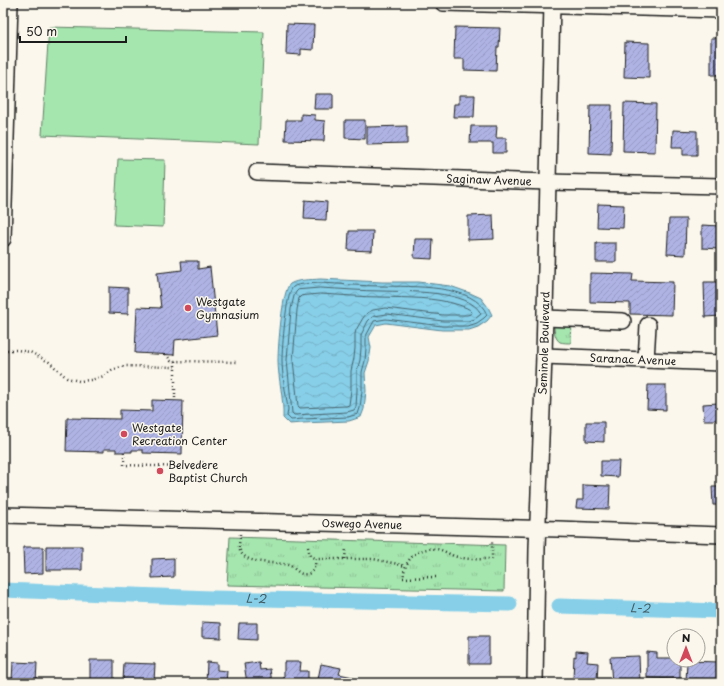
<svg xmlns="http://www.w3.org/2000/svg" width="724" height="686" font-family="'Playpen Sans',sans-serif">
<style>
.grass{fill:url(#grass-tufts);stroke:#608065}
.garden{fill:#a5e5ae;stroke:#608065}
.water{fill:url(#water-waves);stroke:#5c8796}
.lines{fill:none;stroke-linecap:round;stroke-linejoin:round}
.shore{stroke:#47646e;stroke-width:1}
.canal{stroke:#87cfe8;stroke-width:15}
.building{fill:url(#building-hatch);stroke:#1c1c1c}
.minor-casing{stroke:#1c1c1c;stroke-width:18}
.path{stroke:#1c1c1c;stroke-width:2.5;stroke-dasharray:1 3;stroke-linecap:butt}
.minor{stroke:#fbf7ec;stroke-width:15}
.poi-dot{fill:#d1495b;stroke:#fbf7ec;stroke-width:1.5}
.labels{text-anchor:middle;stroke-width:3;stroke-linejoin:round;paint-order:stroke}
.street-label{font-size:11px;fill:#1c1c1c;stroke:#fbf7ec}
.poi-label{font-size:11px;fill:#1c1c1c;stroke:#fbf7ec;text-anchor:start}
.water-label{font-size:12px;font-style:italic;fill:#415b63;stroke:#fbf7ec}
</style>
<defs>
<pattern id="grass-tufts" width="24" height="20" patternUnits="userSpaceOnUse"><rect width="24" height="20" fill="#a5e5ae"/><path d="M3 7l-1-3M5 7V3M7 7l1-3M15 17l-1-3M17 17v-4M19 17l1-3" fill="none" stroke="#8dc495"/></pattern>
<pattern id="water-waves" width="16" height="10" patternUnits="userSpaceOnUse"><rect width="16" height="10" fill="#87cfe8"/><path d="M0 5q4-4 8 0t8 0" fill="none" stroke="#74b1c6"/></pattern>
<pattern id="building-hatch" width="6" height="6" patternUnits="userSpaceOnUse"><rect width="6" height="6" fill="#afb3e4"/><path d="M-1 1l2-2M0 6l6-6M5 7l2-2" fill="none" stroke="#9699c3"/></pattern>
</defs>
<rect width="100%" height="100%" fill="#fbf7ec"/>
<filter id="ink" filterUnits="userSpaceOnUse"><feTurbulence type="fractalNoise" baseFrequency=".025" numOctaves="2"/><feDisplacementMap in="SourceGraphic" scale="8" xChannelSelector="R" yChannelSelector="G"/><feConvolveMatrix kernelMatrix="1 2 1 2 8 2 1 2 1" color-interpolation-filters="sRGB"/></filter>
<g filter="url(#ink)">
<path class="grass" d="M572 322 571 343C568 343 563 343 560 342 555 339 554 331 554 325Z
M230 537 505 545 504 591 227 585Z"/>
<path class="garden" d="M49 27 264 32 259 144 42 135Z
M118 159 165 160 163 227 114 225Z"/>
<path class="water" d="M320 279 382 282H418L450 286 470 293 481 298 488 307 492 315 487 321 478 327 469 330H442L386 323 376 325 369 337 371 348 369 361 365 373 366 391 364 409 361 417 349 421 303 423 289 424 283 418C284 398 278 379 278 360 278 348 282 290 290 284 298 279 311 280 320 279Z"/>
<g class="lines">
<path class="shore" d="M320 283C341 284 361 286 382 286 409 287 476 283 487 315L484 318 477 323 468 326H442L386 319 374 321 366 336V348L365 361 362 372V391L360 408 358 414 348 417 303 419 291 420 287 416 288 409C286 394 282 375 282 360 282 349 286 293 293 287 298 283 313 284 320 283Z
M320 288C341 289 361 291 382 291 405 292 470 289 481 314L475 319 468 321H443L387 314 374 316 371 318 368 321 361 335V348L360 360 357 371V390L356 407 354 410 347 412 294 415 292 413 287 360 291 309 294 296 296 292 298 290Z
M320 294C341 295 361 297 382 297 408 298 434 297 459 305 464 307 469 308 472 312L471 314 467 315H443L385 308 373 310 367 313 363 318 356 330 355 334V348L354 358 351 371V390L349 405 346 406 300 408 298 406 293 360 297 310 299 298 301 296Z"/>
<g class="canal">
<path id="s1" d="M3 590 211 598 510 604"/>
<path id="s2" d="M559 606 721 611"/>
</g>
</g>
<path class="building" d="M287 24 314 25 313 50 301 49V55L286 54Z
M455 27 500 28 499 47H497L496 71 464 70V59H454Z
M711 38H721V75H711Z
M625 42 649 43V78L624 77Z
M315 94H333V109H314Z
M459 95H475L474 117H453L454 104H459Z
M624 103 656 104 655 152 623 151Z
M590 105H612L611 154 589 153Z
M301 114 315 115V120L325 121 324 141 285 140 286 120H301Z
M345 120H365V139L345 138Z
M407 126V144L367 145V127Z
M471 126H497L496 138H506V153H493V143H470Z
M673 130 697 131V155H683V147H672Z
M305 200 327 202 326 220 304 219Z
M598 204 624 205 623 228 597 227Z
M493 215 494 239 468 240V216Z
M669 219H686L685 255 667 254Z
M702 225 720 226 719 249 702 248Z
M349 231H373L372 251 348 250Z
M415 239H433L432 259 414 258Z
M596 243H616V262H596Z
M181 261H198V269L210 267 217 335 175 340 174 355 135 353 137 307 161 308 157 273 182 270Z
M590 273 633 274 632 281 673 282 672 315 630 314V303L590 302Z
M704 282H721V316L705 317Z
M109 287 128 288V314L109 313Z
M648 385H666V410L647 409Z
M152 400 183 401 182 454 143 453V450H132V452H116V449H104V452L66 451 67 418 120 419V410L152 411Z
M718 403V420H704L703 404Z
M586 422H604V442L586 441Z
M601 461H619L618 477 601 476Z
M583 485 610 486 609 509 576 508 577 500H583Z
M712 487H721V505H713Z
M46 546H82V570H46Z
M23 547H43V573L24 574Z
M174 558V577L152 578V559Z
M718 566H721V587H717Z
M202 622 221 623V638L202 637Z
M239 623H257V640L238 639Z
M469 636H489V664H469Z
M576 651 588 652 587 662 598 663 597 681 573 680 574 656 576 657Z
M647 652 657 653V658H674V660H680V679L647 678Z
M639 656 640 683H612L610 657Z
M90 660H114V680H90Z
M687 661 718 662V680L694 679V683H686Z
M13 662 37 663 36 682 12 681Z
M207 662 217 663V670L227 671 226 683H206Z
M259 662 260 670 270 669 272 683H247L244 664Z
M284 662H301L300 671H308V683H284Z
M124 663 155 664 154 682 123 681Z
M321 664 341 668 339 674 353 677 352 683H327V680L318 679Z"/>
<g class="lines">
<g class="minor-casing">
<g id="minor">
<path d="M443 3 721 10"/>
<path id="s3" d="M257 172 548 182 721 186"/>
<path d="M3 239 10 3"/>
<path d="M545 318 623 321"/>
<path id="s4" d="M544 356 721 363"/>
<path d="M646 360 648 325"/>
<path id="s5" d="M3 515 558 529 721 535"/>
<path id="s6" d="M535 683 537 548 544 356 552 3"/>
</g>
</g>
<path class="path" d="M3 350H17L30 352 49 362 67 378 79 381 91 380 104 376 112 370 124 366 175 367
M166 354 171 361 238 362
M175 361V401
M124 452V465L185 467 204 462
M240 534C240 538 239 543 239 547 242 566 274 561 288 565 295 567 299 576 307 574 314 573 315 565 316 559H373L393 563 405 566
M308 547 310 556 316 559
M345 559 346 548
M436 577 403 578C404 574 404 570 406 566 412 551 427 546 441 550 447 552 452 556 458 557 469 560 481 559 492 559V540"/>
<use href="#minor" class="minor"/>
</g>
</g>
<g class="poi-dot">
<circle cx="188" cy="308" r="4"/>
<circle cx="124" cy="434" r="4"/>
<circle cx="160" cy="471" r="4"/>
</g>
<g class="labels">
<g class="street-label">
<text dy="4" stroke="none"><textPath href="#s3" startOffset="232">Saginaw Avenue</textPath></text>
<text dy="4" stroke="none"><textPath href="#s6" startOffset="340">Seminole Boulevard</textPath></text>
<text dy="4" stroke="none"><textPath href="#s4" startOffset="89">Saranac Avenue</textPath></text>
<text dy="4" stroke="none"><textPath href="#s5" startOffset="359">Oswego Avenue</textPath></text>
</g>
<g class="poi-label">
<text x="196" y="306">Westgate<tspan x="196" dy="13">Gymnasium</tspan></text>
<text x="132" y="432">Westgate<tspan x="132" dy="13">Recreation Center</tspan></text>
<text x="168" y="469">Belvedere<tspan x="168" dy="13">Baptist Church</tspan></text>
</g>
<g class="water-label">
<text dy="4" stroke="none"><textPath href="#s1" startOffset="253">L-2</textPath></text>
<text dy="4" stroke="none"><textPath href="#s2" startOffset="81">L-2</textPath></text>
</g>
</g>
<rect width="724" height="686" fill="none" stroke="#fbf7ec" stroke-width="16"/>
<rect x="8" y="8" width="708" height="670" fill="none" stroke="#1c1c1c" stroke-width="1.5" filter="url(#ink)"/>
<g transform="translate(686 648)"><circle r="19" fill="#fbf7ec" stroke="#a29f99"/>
<path d="M0-3L7 15L0 10L-7 15Z" fill="#d1495b"/>
<text y="-6" font-size="11" font-weight="bold" text-anchor="middle" fill="#1c1c1c">N</text>
</g>
<path d="M20 36v6h106v-6" fill="none" stroke="#1c1c1c" stroke-width="2"/>
<text x="26" y="36" font-size="12" fill="#1c1c1c" stroke="#fbf7ec" stroke-width="3" paint-order="stroke">50 m</text>
</svg>
